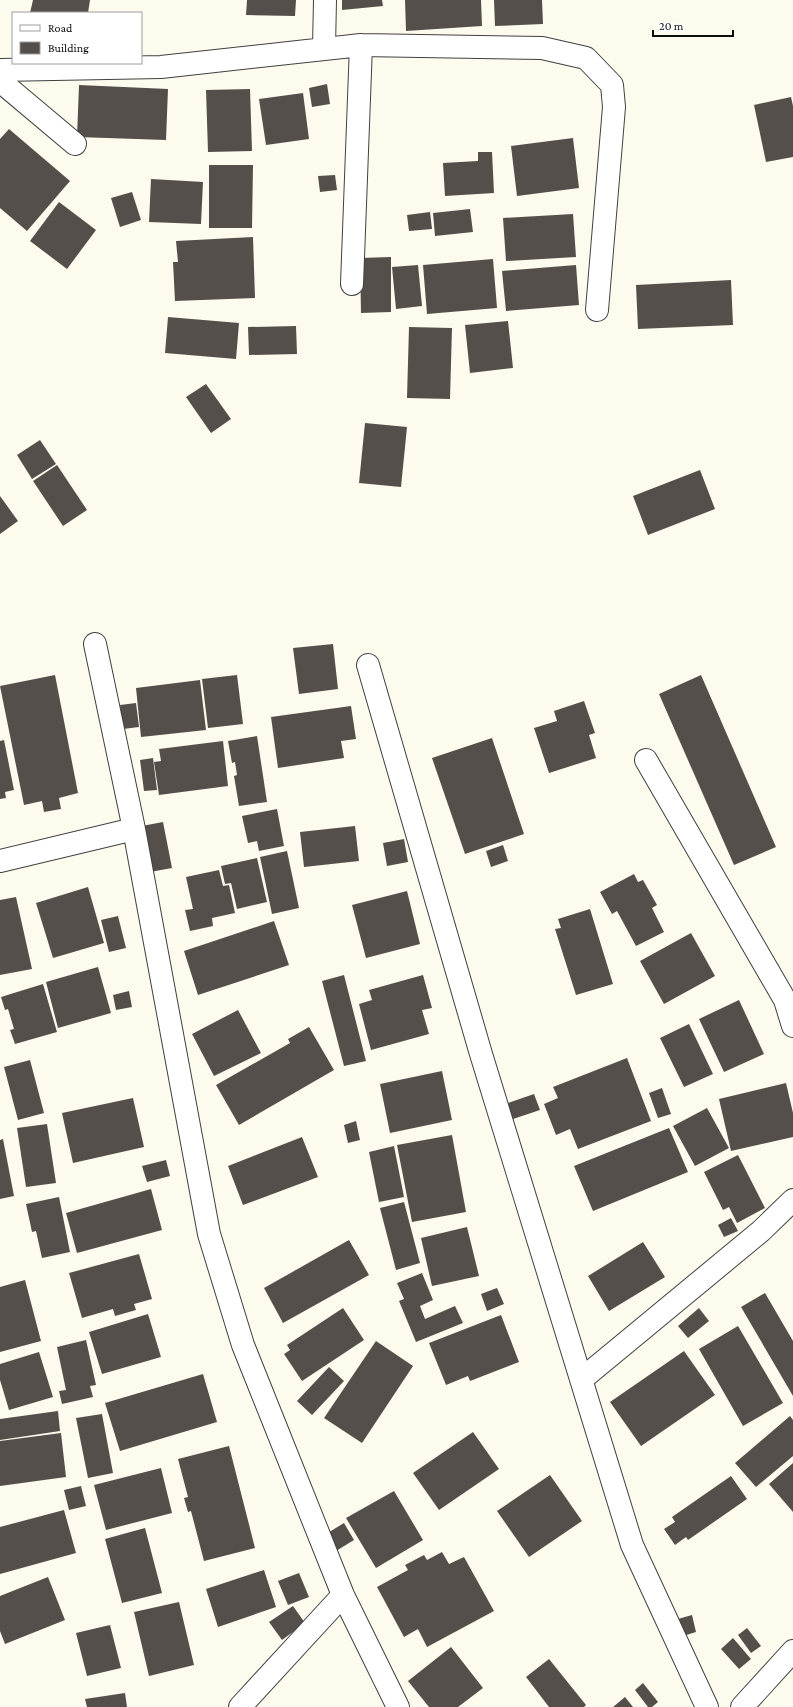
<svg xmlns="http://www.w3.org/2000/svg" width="793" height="1707" font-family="'Crimson Pro',serif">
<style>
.building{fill:#544f4a}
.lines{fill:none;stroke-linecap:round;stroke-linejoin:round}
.minor-casing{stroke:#404040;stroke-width:24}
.tertiary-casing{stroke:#404040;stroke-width:24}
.minor{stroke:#fff;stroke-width:22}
.tertiary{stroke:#fff;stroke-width:22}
</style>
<rect width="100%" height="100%" fill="#fdfbee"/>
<path class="building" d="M33 0H90L88 13H30Z
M247 0H296L295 16 246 15Z
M342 0H382L383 6 342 10Z
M405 0H481L482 26 406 31Z
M494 0H542L543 24 495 26Z
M327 84 330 104 312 107 309 88Z
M79 85 168 89 166 140 77 137Z
M250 89 252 151 208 152 206 90Z
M303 93 309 139 266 145 259 99Z
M791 97 793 106V157L766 162 754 105Z
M9 129 70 181 27 231 0 208V139Z
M573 138 579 188 517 196 511 146Z
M478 152H492L494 193 445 196 443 163 478 161Z
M209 165H253L252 228H209Z
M335 175 337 190 320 192 318 176Z
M151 179 203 182 201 224 149 222Z
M132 192 141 220 120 227 111 198Z
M59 202 96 230 67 269 30 241Z
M470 209 473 232 435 236 433 213Z
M430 212 432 229 409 231 407 215Z
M573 214 576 257 506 261 503 218Z
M253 237 255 298 175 301 173 262H178L176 241Z
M391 257V312L361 313 360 258Z
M493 259 497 308 427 314 423 265Z
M418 265 422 306 396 309 392 267Z
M576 265 579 305 506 311 502 271Z
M731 280 733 325 638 329 636 285Z
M168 317 239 323 236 359 165 353Z
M508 321 513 368 470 373 465 325Z
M296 326 297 354 249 355 248 327Z
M409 327 452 328 450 399 407 398Z
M206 384 231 419 211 433 186 397Z
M365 423 407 427 401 487 359 483Z
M40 440 56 464 32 479 17 455Z
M57 465 87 510 63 526 33 481Z
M700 470 715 509 648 535 633 496Z
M0 496 18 521 0 534Z
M333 644 338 689 299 694 293 648Z
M55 675 78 793 59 798 61 809 44 812 42 801 24 805 0 686Z
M237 675 243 724 208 728 202 679Z
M701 675 776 847 734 865 659 694Z
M200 680 206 730 141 737 136 688Z
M584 701 595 733 589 735 596 758 549 773 534 728 557 721 554 711Z
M136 703 139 727 123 729 120 705Z
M351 706 356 739 341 741 344 758 278 768 271 717Z
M257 736 267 802 239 806 234 776 237 775 235 762 232 763 228 741Z
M492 738 524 834 465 854 432 758Z
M4 740 14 790 5 792 6 798 0 799V741Z
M223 741 228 786 159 795 154 762 161 761 159 749Z
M153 758 157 790 144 791 140 760Z
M277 809 284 846 259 851 257 841 248 843 242 816Z
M163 822 172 868 150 872 142 826Z
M355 826 359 861 304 867 300 832Z
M404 839 408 862 387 866 383 843Z
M503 845 508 861 491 867 486 851Z
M287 851 299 908 272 914 260 857Z
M257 858 267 902 237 909 231 883 225 884 221 866Z
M219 870 223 886 229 885 235 913 212 918 213 926 190 931 185 910 193 909 186 877Z
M634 874 638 882 643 880 657 905 652 908 664 932 636 946 617 911 612 914 600 892Z
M88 887 104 943 53 958 36 903Z
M407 891 420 944 366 958 352 905Z
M16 897 32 969 0 975V900Z
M590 909 613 984 576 995 555 929 561 928 558 919Z
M118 916 126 948 109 952 101 920Z
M274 921 289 965 198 995 184 951Z
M691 933 715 976 664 1004 640 961Z
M98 967 111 1013 58 1028 46 982Z
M344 975 366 1061 344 1066 322 981Z
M423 975 432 1008 422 1010 429 1034 371 1050 359 1004 372 1000 369 990Z
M43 984 57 1032 15 1044 10 1030 14 1029 8 1009 5 1010 1 997Z
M129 991 132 1007 116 1010 113 995Z
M739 1000 764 1054 724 1072 699 1019Z
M238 1010 261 1053 214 1076 192 1034Z
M689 1024 713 1074 684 1087 660 1038Z
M309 1027 334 1070 239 1125 216 1085 290 1043 288 1039Z
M627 1058 651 1121 578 1149 570 1129 556 1135 544 1104 558 1098 553 1087Z
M30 1060 44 1113 18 1120 4 1067Z
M442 1071 452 1120 390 1133 380 1084Z
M786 1083 793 1113V1137L731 1151 719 1099Z
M662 1088 671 1114 658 1118 649 1093Z
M534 1094 540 1110 513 1119 508 1103Z
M133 1098 144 1147 73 1163 62 1113Z
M707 1108 729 1148 695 1166 673 1126Z
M356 1121 360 1140 348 1143 344 1125Z
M47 1124 56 1183 26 1187 17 1128Z
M669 1128 688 1172 593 1211 574 1166Z
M452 1135 466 1212 412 1222 397 1145Z
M302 1137 318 1177 243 1205 228 1166Z
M3 1139 14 1196 0 1199V1140Z
M394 1146 404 1197 379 1202 369 1152Z
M738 1155 765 1208 737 1223 729 1207 723 1210 704 1172Z
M166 1160 170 1176 147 1182 142 1166Z
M151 1189 162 1230 77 1253 66 1213Z
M59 1197 70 1252 42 1258 36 1231 32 1232 26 1204Z
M404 1202 420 1263 396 1270 380 1208Z
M731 1218 738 1231 724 1237 718 1225Z
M467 1227 479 1276 432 1286 421 1238Z
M349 1240 369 1275 283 1323 264 1288Z
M643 1242 665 1277 609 1311 588 1276Z
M139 1254 152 1299 134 1304 136 1310 115 1316 113 1309 82 1318 69 1273Z
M422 1273 433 1300 420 1306 425 1319 455 1306 463 1323 416 1342 399 1301 404 1299 397 1283Z
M25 1280 41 1341 0 1352V1287Z
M497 1288 504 1304 487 1311 481 1294Z
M765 1293 793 1341V1396L741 1307Z
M343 1308 364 1340 302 1381 284 1354 290 1350 287 1345Z
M699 1308 709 1321 688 1338 678 1326Z
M148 1314 161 1357 102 1374 89 1332Z
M501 1315 519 1362 470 1381 468 1376 446 1385 429 1343Z
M738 1326 783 1403 743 1426 699 1349Z
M86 1340 96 1385 90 1386 93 1397 62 1404 59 1391 66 1390 57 1347Z
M376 1341 413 1366 362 1443 324 1418Z
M684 1351 715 1395 641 1446 610 1402Z
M39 1352 53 1397 9 1410 0 1380V1364Z
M329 1367 344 1381 312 1415 297 1401Z
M203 1374 217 1422 120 1451 105 1403Z
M58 1411 60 1431 0 1440V1419Z
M102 1414 113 1473 88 1478 76 1418Z
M790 1416 793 1420V1456L756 1487 735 1463Z
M473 1432 499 1469 439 1510 413 1473Z
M61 1433 66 1477 0 1486V1441Z
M229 1446 255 1548 204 1561 191 1511 188 1512 184 1498 188 1497 178 1459Z
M793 1463V1512L769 1484Z
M161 1468 172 1513 106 1530 94 1485Z
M550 1475 582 1521 529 1557 497 1511Z
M731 1476 747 1499 688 1540 686 1537 675 1545 664 1529 675 1522 672 1517Z
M81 1486 86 1506 69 1510 64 1490Z
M394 1491 423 1540 376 1568 346 1518Z
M64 1510 76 1553 0 1574V1527Z
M344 1523 354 1540 336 1551 326 1534Z
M145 1528 162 1593 122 1603 105 1539Z
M442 1552 449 1564 464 1557 494 1611 427 1647 418 1629 404 1637 377 1587 408 1570 405 1565 424 1555 427 1560Z
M264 1570 276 1607 218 1627 206 1589Z
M299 1573 309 1597 288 1605 278 1581Z
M48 1577 65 1620 5 1644 0 1631V1596Z
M179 1602 194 1665 149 1676 134 1612Z
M293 1606 305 1623 282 1640 269 1622Z
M692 1615 696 1632 683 1636 678 1619Z
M110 1625 121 1668 87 1676 76 1633Z
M747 1628 761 1646 751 1653 738 1635Z
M733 1638 751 1659 739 1669 721 1649Z
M451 1647 483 1688 458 1707H429L408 1681Z
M549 1659 586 1705 584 1707H549L526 1677Z
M643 1683 658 1702 652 1707H648L635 1690Z
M125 1693 127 1707H87L85 1699Z
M625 1697 633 1707H613Z"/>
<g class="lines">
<g class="minor-casing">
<path id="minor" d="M324 47 325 0
M0 70 161 67 361 45 542 48 586 58 612 85 614 107 597 310
M0 81 75 144
M352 284 361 45
M95 644 134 829 209 1234 243 1345 343 1595 398 1707
M368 665 481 1054 632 1545 707 1707
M646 760 785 1000 793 1026
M0 861 134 829
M582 1379 761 1231 793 1200
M240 1707 343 1595"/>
</g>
<g class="tertiary-casing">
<path id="tertiary" d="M742 1707 793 1651"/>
</g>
<use href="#minor" class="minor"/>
<use href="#tertiary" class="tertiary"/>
</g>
<rect x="12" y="12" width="130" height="52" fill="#ffffff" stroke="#9e9e9e"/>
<rect x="20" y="25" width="20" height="6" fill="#ffffff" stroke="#9e9e9e"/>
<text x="48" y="32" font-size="12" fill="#0d0d0d">Road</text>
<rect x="20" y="42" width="20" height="12" fill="#544f4a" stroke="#9e9e9e"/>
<text x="48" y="52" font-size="12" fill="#0d0d0d">Building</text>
<path d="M653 30v6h80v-6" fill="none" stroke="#0d0d0d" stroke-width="2"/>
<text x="659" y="30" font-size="12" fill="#0d0d0d" stroke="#ffffff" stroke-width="3" paint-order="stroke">20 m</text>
</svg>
